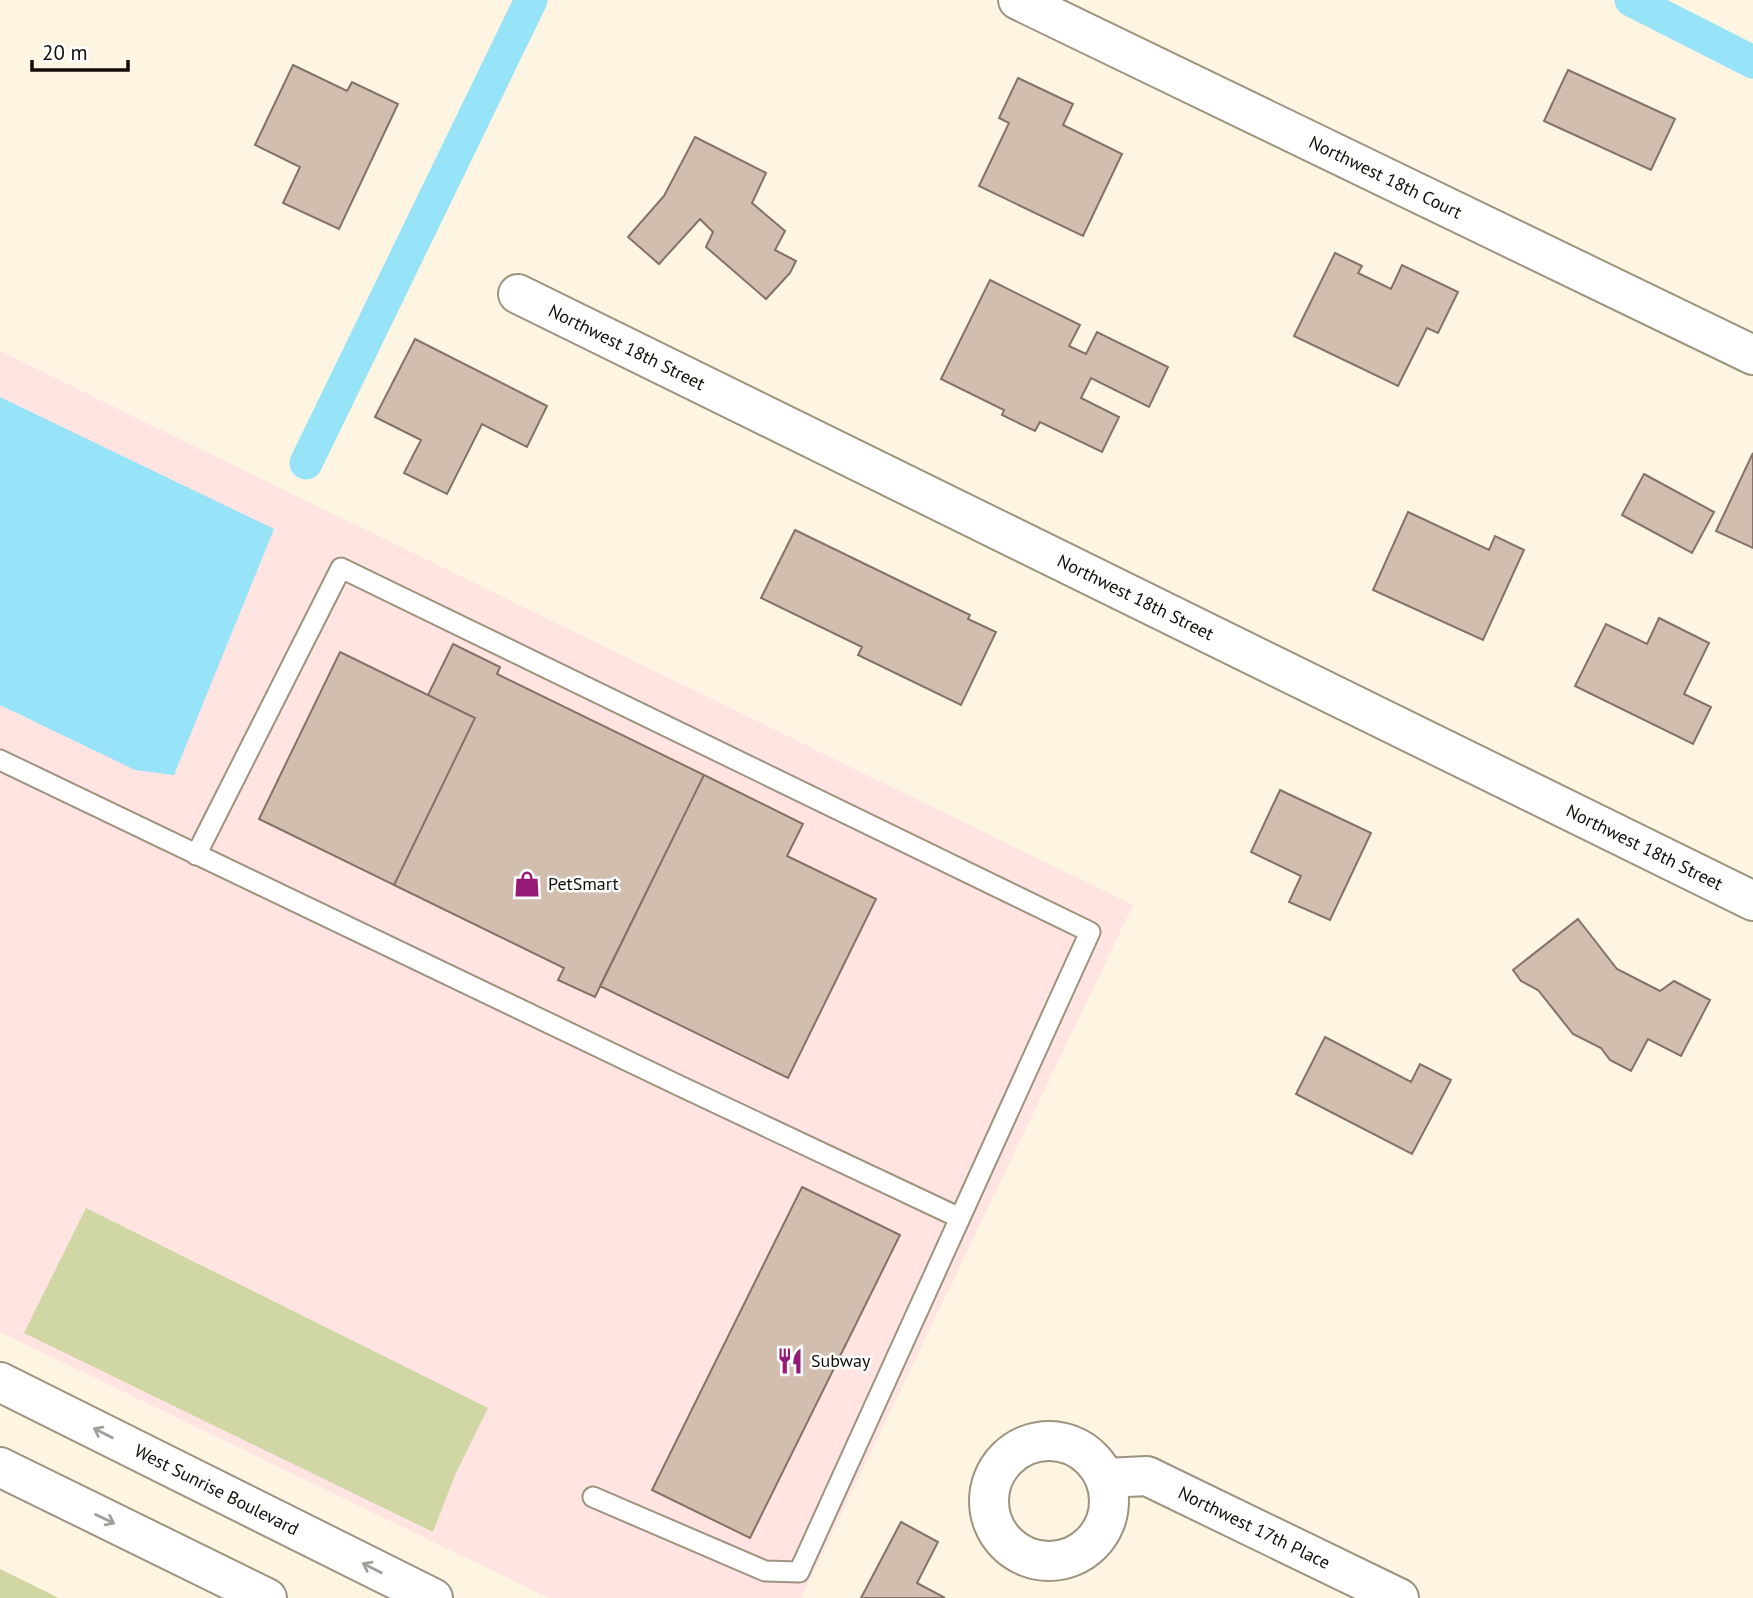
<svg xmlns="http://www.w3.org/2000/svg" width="1753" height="1598" font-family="'PT Sans',sans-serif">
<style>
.commercial{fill:#ffe4e2}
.green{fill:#d0d7a4}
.water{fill:#97e4f9}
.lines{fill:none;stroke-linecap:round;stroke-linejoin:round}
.canal{stroke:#97e4f9;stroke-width:33}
.building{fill:#d2beae;stroke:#857264;stroke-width:2}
.lane-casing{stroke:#9d937e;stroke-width:23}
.street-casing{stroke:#9d937e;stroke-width:42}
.highway-casing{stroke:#9d937e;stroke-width:42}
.lane{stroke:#fff;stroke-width:19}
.street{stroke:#fff;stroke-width:38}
.highway{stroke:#fff;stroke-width:38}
.oneway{stroke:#a09f9c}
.labels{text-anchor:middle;stroke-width:5;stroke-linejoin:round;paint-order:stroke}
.street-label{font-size:18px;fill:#120e07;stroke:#fff}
.poi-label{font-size:18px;fill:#120e07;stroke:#fff;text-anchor:start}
</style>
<rect width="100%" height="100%" fill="#fdf4e2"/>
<path class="commercial" d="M0 351 1133 905 801 1598H549L0 1332Z"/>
<path class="green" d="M86 1208 488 1408 455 1475 433 1532 24 1333Z
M0 1569 59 1598H0Z"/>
<path class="water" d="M0 397 274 529 174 775 135 770 0 705Z"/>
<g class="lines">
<path class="canal" d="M1631 0 1753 62
M306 463 531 0"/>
</g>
<path class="building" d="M293 65 347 91 352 82 398 104 339 229 283 203 300 167 255 145Z
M1568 70 1675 119 1651 170 1544 121Z
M1018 78 1073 104 1063 125 1122 154 1083 236 979 186 1009 123 999 118Z
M695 137 766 173 752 203 785 231 775 250 796 261 790 273 766 299 706 247 713 232 700 219 659 264 628 237 664 196Z
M1335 253 1362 266 1358 273 1391 289 1402 265 1458 292 1438 333 1427 328 1398 386 1294 336Z
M990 280 1080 325 1069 346 1086 354 1097 332 1168 367 1149 407 1091 378 1081 398 1119 417 1102 452 1040 422 1035 431 1002 415 1004 410 941 379Z
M415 339 547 406 527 447 482 424 447 494 404 473 421 440 375 417Z
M1753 453V548L1716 531Z
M1644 474 1714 512 1692 553 1622 515Z
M1408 512 1489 550 1495 536 1524 550 1483 640 1373 590Z
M795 530 970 615 968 619 996 632 961 705 858 655 862 647 761 598Z
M1659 618 1709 643 1684 694 1711 707 1693 744 1575 686 1606 624 1647 644Z
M453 644 500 667 497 674 704 775 595 997 558 980 564 968 394 885 475 718 428 695Z
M340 652 475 718 394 885 259 819Z
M704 775 803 824 787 856 876 899 788 1078 600 986Z
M1280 790 1371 833 1330 920 1289 902 1301 876 1251 852Z
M1578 919 1617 969 1660 991 1674 981 1710 1000 1681 1056 1648 1039 1631 1071 1610 1060 1601 1048 1573 1034 1538 990 1521 981 1513 970Z
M1325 1037 1411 1082 1420 1064 1451 1080 1412 1154 1296 1094Z
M802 1187 900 1235 750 1538 652 1490Z
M901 1522 938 1542 917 1583 945 1598H861Z"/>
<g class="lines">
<g class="lane-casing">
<path id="lane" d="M0 760 680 1086 960 1218
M196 855 341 568 1090 932 799 1572 765 1571 593 1497"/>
</g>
<g class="street-casing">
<g id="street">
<path id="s1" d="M1018 0 1753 355"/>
<path id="s2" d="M518 294 1753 901"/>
<circle cx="1049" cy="1501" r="60"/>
<path id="s3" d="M1105 1478 1147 1476 1399 1598"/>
</g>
</g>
<g class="highway-casing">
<g id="highway">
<path id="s4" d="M0 1382 433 1598"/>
<path d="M0 1467 267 1598"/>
</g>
</g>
<use href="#lane" class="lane"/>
<use href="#street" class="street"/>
<use href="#highway" class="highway"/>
</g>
<defs><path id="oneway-shaft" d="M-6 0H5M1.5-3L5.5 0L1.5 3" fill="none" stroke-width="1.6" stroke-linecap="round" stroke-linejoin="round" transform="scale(1.75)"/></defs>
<g class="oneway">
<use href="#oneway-shaft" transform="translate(103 1433) rotate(-153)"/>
<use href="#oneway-shaft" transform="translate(105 1519) rotate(26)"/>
<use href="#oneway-shaft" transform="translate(372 1568) rotate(-153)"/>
</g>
<defs>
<g id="shop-bare" transform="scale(2.1)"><path d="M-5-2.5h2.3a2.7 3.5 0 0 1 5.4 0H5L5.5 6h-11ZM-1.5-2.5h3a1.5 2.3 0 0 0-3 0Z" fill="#941a75" stroke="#fff" stroke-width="2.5" paint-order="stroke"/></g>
<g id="restaurant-bare" transform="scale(2.1)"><path d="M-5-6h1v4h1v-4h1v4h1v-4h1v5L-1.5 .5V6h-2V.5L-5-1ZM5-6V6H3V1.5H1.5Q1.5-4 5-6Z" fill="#941a75" stroke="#fff" stroke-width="2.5" paint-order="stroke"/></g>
</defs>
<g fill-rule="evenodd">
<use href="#shop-bare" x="527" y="884"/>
<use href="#restaurant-bare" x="790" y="1361"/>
</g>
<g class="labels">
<g class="street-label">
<text dy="6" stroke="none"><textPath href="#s1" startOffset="408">Northwest 18th Court</textPath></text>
<text dy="6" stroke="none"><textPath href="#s2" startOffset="121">Northwest 18th Street</textPath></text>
<text dy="6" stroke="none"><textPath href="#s2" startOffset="688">Northwest 18th Street</textPath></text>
<text dy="6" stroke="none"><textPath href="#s2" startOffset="1255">Northwest 18th Street</textPath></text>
<text dy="6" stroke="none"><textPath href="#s4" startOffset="242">West Sunrise Boulevard</textPath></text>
<text dy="6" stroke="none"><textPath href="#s3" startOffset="161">Northwest 17th Place</textPath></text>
</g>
<g class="poi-label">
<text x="548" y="890">PetSmart</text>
<text x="811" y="1367">Subway</text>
</g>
</g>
<path d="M32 60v10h96v-10" fill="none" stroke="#120e07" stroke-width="3.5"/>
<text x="42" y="60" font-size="21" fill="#120e07" stroke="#ffffff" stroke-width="5" paint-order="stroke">20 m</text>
</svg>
